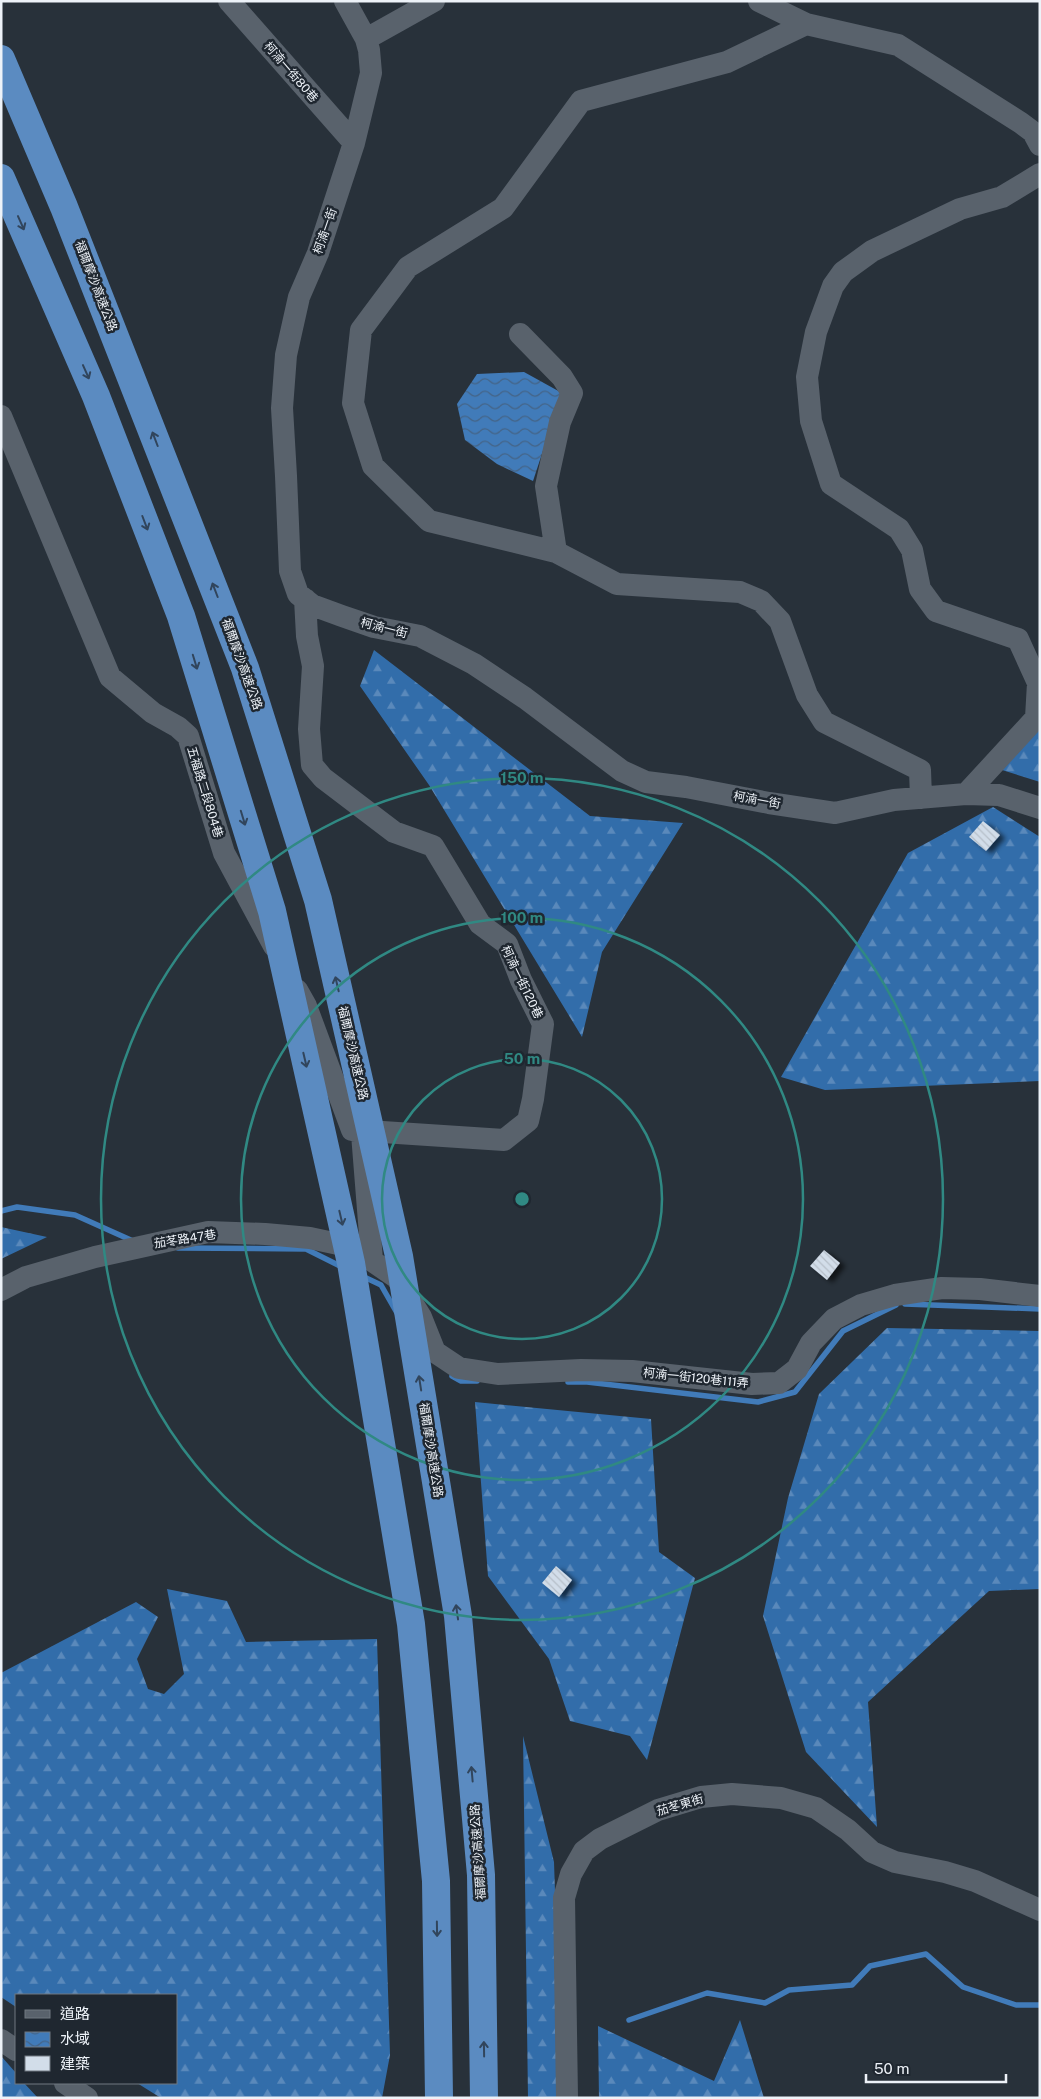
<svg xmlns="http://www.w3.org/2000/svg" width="1041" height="2099" font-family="'Public Sans','Noto Sans TC',sans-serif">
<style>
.forest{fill:url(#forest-firs)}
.water{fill:url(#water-waves)}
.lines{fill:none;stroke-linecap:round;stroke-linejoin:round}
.stream{stroke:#417bb9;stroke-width:5.5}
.building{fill:url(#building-back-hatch);filter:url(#shadow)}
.minor{stroke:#59626c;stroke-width:22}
.highway{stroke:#5b8bc1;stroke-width:28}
.oneway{stroke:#31455c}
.ring{fill:none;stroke:#308983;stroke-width:2.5}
.labels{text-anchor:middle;stroke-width:5;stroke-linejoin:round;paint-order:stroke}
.street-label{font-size:12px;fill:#edf2f8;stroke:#1f2730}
.centre{fill:#308983;stroke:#1f2730;stroke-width:2.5}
.ring-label{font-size:15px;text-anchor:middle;font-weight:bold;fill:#308983;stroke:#1f2730;stroke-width:5;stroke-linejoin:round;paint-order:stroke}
</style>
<defs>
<pattern id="forest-firs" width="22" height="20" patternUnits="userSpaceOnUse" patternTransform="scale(1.25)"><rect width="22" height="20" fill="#326daa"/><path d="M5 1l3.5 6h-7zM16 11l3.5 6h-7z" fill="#5a89bb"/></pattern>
<pattern id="water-waves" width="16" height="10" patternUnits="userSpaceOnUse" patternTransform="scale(1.25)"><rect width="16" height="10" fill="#417bb9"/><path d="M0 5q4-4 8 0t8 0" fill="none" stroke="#446487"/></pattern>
<pattern id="building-back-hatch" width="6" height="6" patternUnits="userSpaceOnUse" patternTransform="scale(1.25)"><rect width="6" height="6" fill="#d2dde9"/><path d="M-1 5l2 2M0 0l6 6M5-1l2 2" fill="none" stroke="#b6bfc9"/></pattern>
<filter id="shadow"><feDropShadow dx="5.5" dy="3" stdDeviation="2.5" flood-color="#0009"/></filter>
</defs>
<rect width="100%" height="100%" fill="#28313a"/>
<path class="forest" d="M374 650 590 816 683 823 602 952 582 1037 429 785 360 686Z
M1040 685V782L983 764 1020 743Z
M993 807 1040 837V1081L825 1090 781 1077 908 853Z
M1 1227 47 1237 1 1259Z
M887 1328 1040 1331V1589L989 1591 868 1702 877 1827 806 1752 763 1616 788 1498 819 1394Z
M475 1402 651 1419 659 1552 695 1578 647 1760 630 1736 570 1721 549 1659 488 1576Z
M167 1589 227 1601 246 1642 377 1639 390 2055 382 2098H161L137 2083H176V1995H16V2007L1 1997V1673L136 1602 158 1617 137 1659 148 1689 164 1694 184 1674Z
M523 1736 554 1862 562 2098H528Z
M740 2020 764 2098H599L598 2026 714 2081Z
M1 2056 16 2073V2083H24L38 2098H1Z"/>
<path class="water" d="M524 372 562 393 533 481 497 464 465 440 457 404 477 374Z"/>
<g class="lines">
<path class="stream" d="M1 1211 17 1207 75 1215 133 1241
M178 1248 306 1249 342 1267
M362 1276 381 1285 397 1313
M905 1304 1040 1309
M452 1376 461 1381H477
M568 1382H587L758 1402 795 1392 843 1331 896 1305
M629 2020 707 1993 765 2003 789 1990 852 1985 870 1966 926 1954 963 1987 1016 2005H1040"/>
</g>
<path class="building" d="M983 821 1000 835 986 851 969 837Z
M824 1250 840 1263 827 1280 810 1266Z
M556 1566 572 1580 559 1597 542 1583Z"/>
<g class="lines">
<path class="minor" d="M229 1 354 143
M345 1 366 39 369 50 371 73 354 143 318 253 299 297 286 355 282 408 286 476 290 571 298 594 312 605 342 616 374 627 420 636 474 664 525 698 622 771 646 782 686 787 769 803 835 813 894 800 966 794 999 795 1040 808
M759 1 806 24 898 45 1021 123 1033 132 1040 145
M806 24 727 62 581 101 503 208 408 267 361 330 353 403 373 466 429 521 556 552 617 584 740 592 761 601 780 621 807 695 824 722 920 770 921 798
M366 39 434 1
M520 334 562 377 572 393 560 422 546 486 556 552
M1 416 110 677 153 713 178 727 188 736 224 853 274 946
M966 794 1036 718 1038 683 1018 639 936 611 920 589 912 550 899 529 831 484 811 421 807 377 816 332 833 286 843 272 872 251 960 209 1002 197 1040 174
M297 990 306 1006 352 1130 504 1140 528 1121 533 1099 543 1024 521 980 507 944 480 924 433 846 394 832 323 778 312 765 309 729 313 666 307 636 305 599
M362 1134 372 1260
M1 1290 26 1277 95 1257 208 1232 265 1234 310 1238 352 1247 397 1278 421 1317 435 1352 459 1368 498 1374 581 1370 632 1371 752 1384 779 1383 797 1369 811 1343 834 1319 861 1305 895 1295 942 1288 980 1289 1040 1296
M1 2040 16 2050
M65 2083 87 2098
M567 2098 564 1898 571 1874 584 1851 600 1839 658 1810 701 1797 732 1794 781 1798 816 1808 848 1830 872 1852 895 1862 945 1872 975 1881 1040 1910"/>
<path class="highway" d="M1 59 64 207 245 668 318 900 399 1256 458 1616 481 1875 484 2098
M1 178 96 396 181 616 272 911 351 1263 411 1624 436 1881 439 2098"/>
</g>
<defs><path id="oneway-shaft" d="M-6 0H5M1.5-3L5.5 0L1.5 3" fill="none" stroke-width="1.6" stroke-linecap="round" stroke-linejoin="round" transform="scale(1.25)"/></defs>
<g class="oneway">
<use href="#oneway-shaft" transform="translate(21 223) rotate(66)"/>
<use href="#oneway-shaft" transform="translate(86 372) rotate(66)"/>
<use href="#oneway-shaft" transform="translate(155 439) rotate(-111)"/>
<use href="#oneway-shaft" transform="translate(145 523) rotate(69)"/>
<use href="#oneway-shaft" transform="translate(215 590) rotate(-111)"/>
<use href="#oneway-shaft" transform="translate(195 662) rotate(73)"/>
<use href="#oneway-shaft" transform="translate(243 818) rotate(73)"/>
<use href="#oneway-shaft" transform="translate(337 984) rotate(-103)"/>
<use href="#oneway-shaft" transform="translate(305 1060) rotate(77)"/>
<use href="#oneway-shaft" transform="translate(341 1218) rotate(77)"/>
<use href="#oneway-shaft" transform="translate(420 1383) rotate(-99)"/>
<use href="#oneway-shaft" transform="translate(457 1612) rotate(-98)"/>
<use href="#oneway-shaft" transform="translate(472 1774) rotate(-95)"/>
<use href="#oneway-shaft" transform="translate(437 1929) rotate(89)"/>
<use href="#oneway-shaft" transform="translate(484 2049) rotate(-91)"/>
</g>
<g class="ring">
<circle cx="522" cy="1199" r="140"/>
<circle cx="522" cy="1199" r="281"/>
<circle cx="522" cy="1199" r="421"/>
</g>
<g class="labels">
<g class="street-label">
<text transform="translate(291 72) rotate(49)" y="4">柯湳一街80巷</text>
<text transform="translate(325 231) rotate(-71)" y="4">柯湳一街</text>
<text transform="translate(96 286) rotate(69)" y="4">福爾摩沙高速公路</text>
<text transform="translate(384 628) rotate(14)" y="4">柯湳一街</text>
<text transform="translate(242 664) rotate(70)" y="4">福爾摩沙高速公路</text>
<text transform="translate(205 792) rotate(73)" y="4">五福路二段804巷</text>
<text transform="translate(757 800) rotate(10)" y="4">柯湳一街</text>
<text transform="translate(522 982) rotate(64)" y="4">柯湳一街120巷</text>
<text transform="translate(353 1053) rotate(77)" y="4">福爾摩沙高速公路</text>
<text transform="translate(185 1239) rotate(-9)" y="4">茄苳路47巷</text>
<text transform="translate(696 1378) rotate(6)" y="4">柯湳一街120巷111弄</text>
<text transform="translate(431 1450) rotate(81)" y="4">福爾摩沙高速公路</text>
<text transform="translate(680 1805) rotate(-16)" y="4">茄苳東街</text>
<text transform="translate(478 1852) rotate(-94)" y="4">福爾摩沙高速公路</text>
</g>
</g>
<circle cx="522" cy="1199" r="8" class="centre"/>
<g class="ring-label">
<text x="522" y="783">150 m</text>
<text x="522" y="923">100 m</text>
<text x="522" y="1064">50 m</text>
</g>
<rect width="1041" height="2099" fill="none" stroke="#edf2f8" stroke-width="5"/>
<rect x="15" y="1994" width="162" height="90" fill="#1f2730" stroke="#717880"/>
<rect x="25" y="2010" width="25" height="8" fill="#59626c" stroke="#717880"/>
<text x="60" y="2019" font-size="15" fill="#edf2f8">道路</text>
<rect x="25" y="2032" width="25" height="15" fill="url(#water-waves)" stroke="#717880"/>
<text x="60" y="2044" font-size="15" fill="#edf2f8">水域</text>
<rect x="25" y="2056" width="25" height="15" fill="#d2dde9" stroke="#717880"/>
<text x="60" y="2069" font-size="15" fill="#edf2f8">建築</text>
<path d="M866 2074v8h140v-8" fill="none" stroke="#edf2f8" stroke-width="2.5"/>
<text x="874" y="2074" font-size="15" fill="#edf2f8" stroke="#1f2730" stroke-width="4" paint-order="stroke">50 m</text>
</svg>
